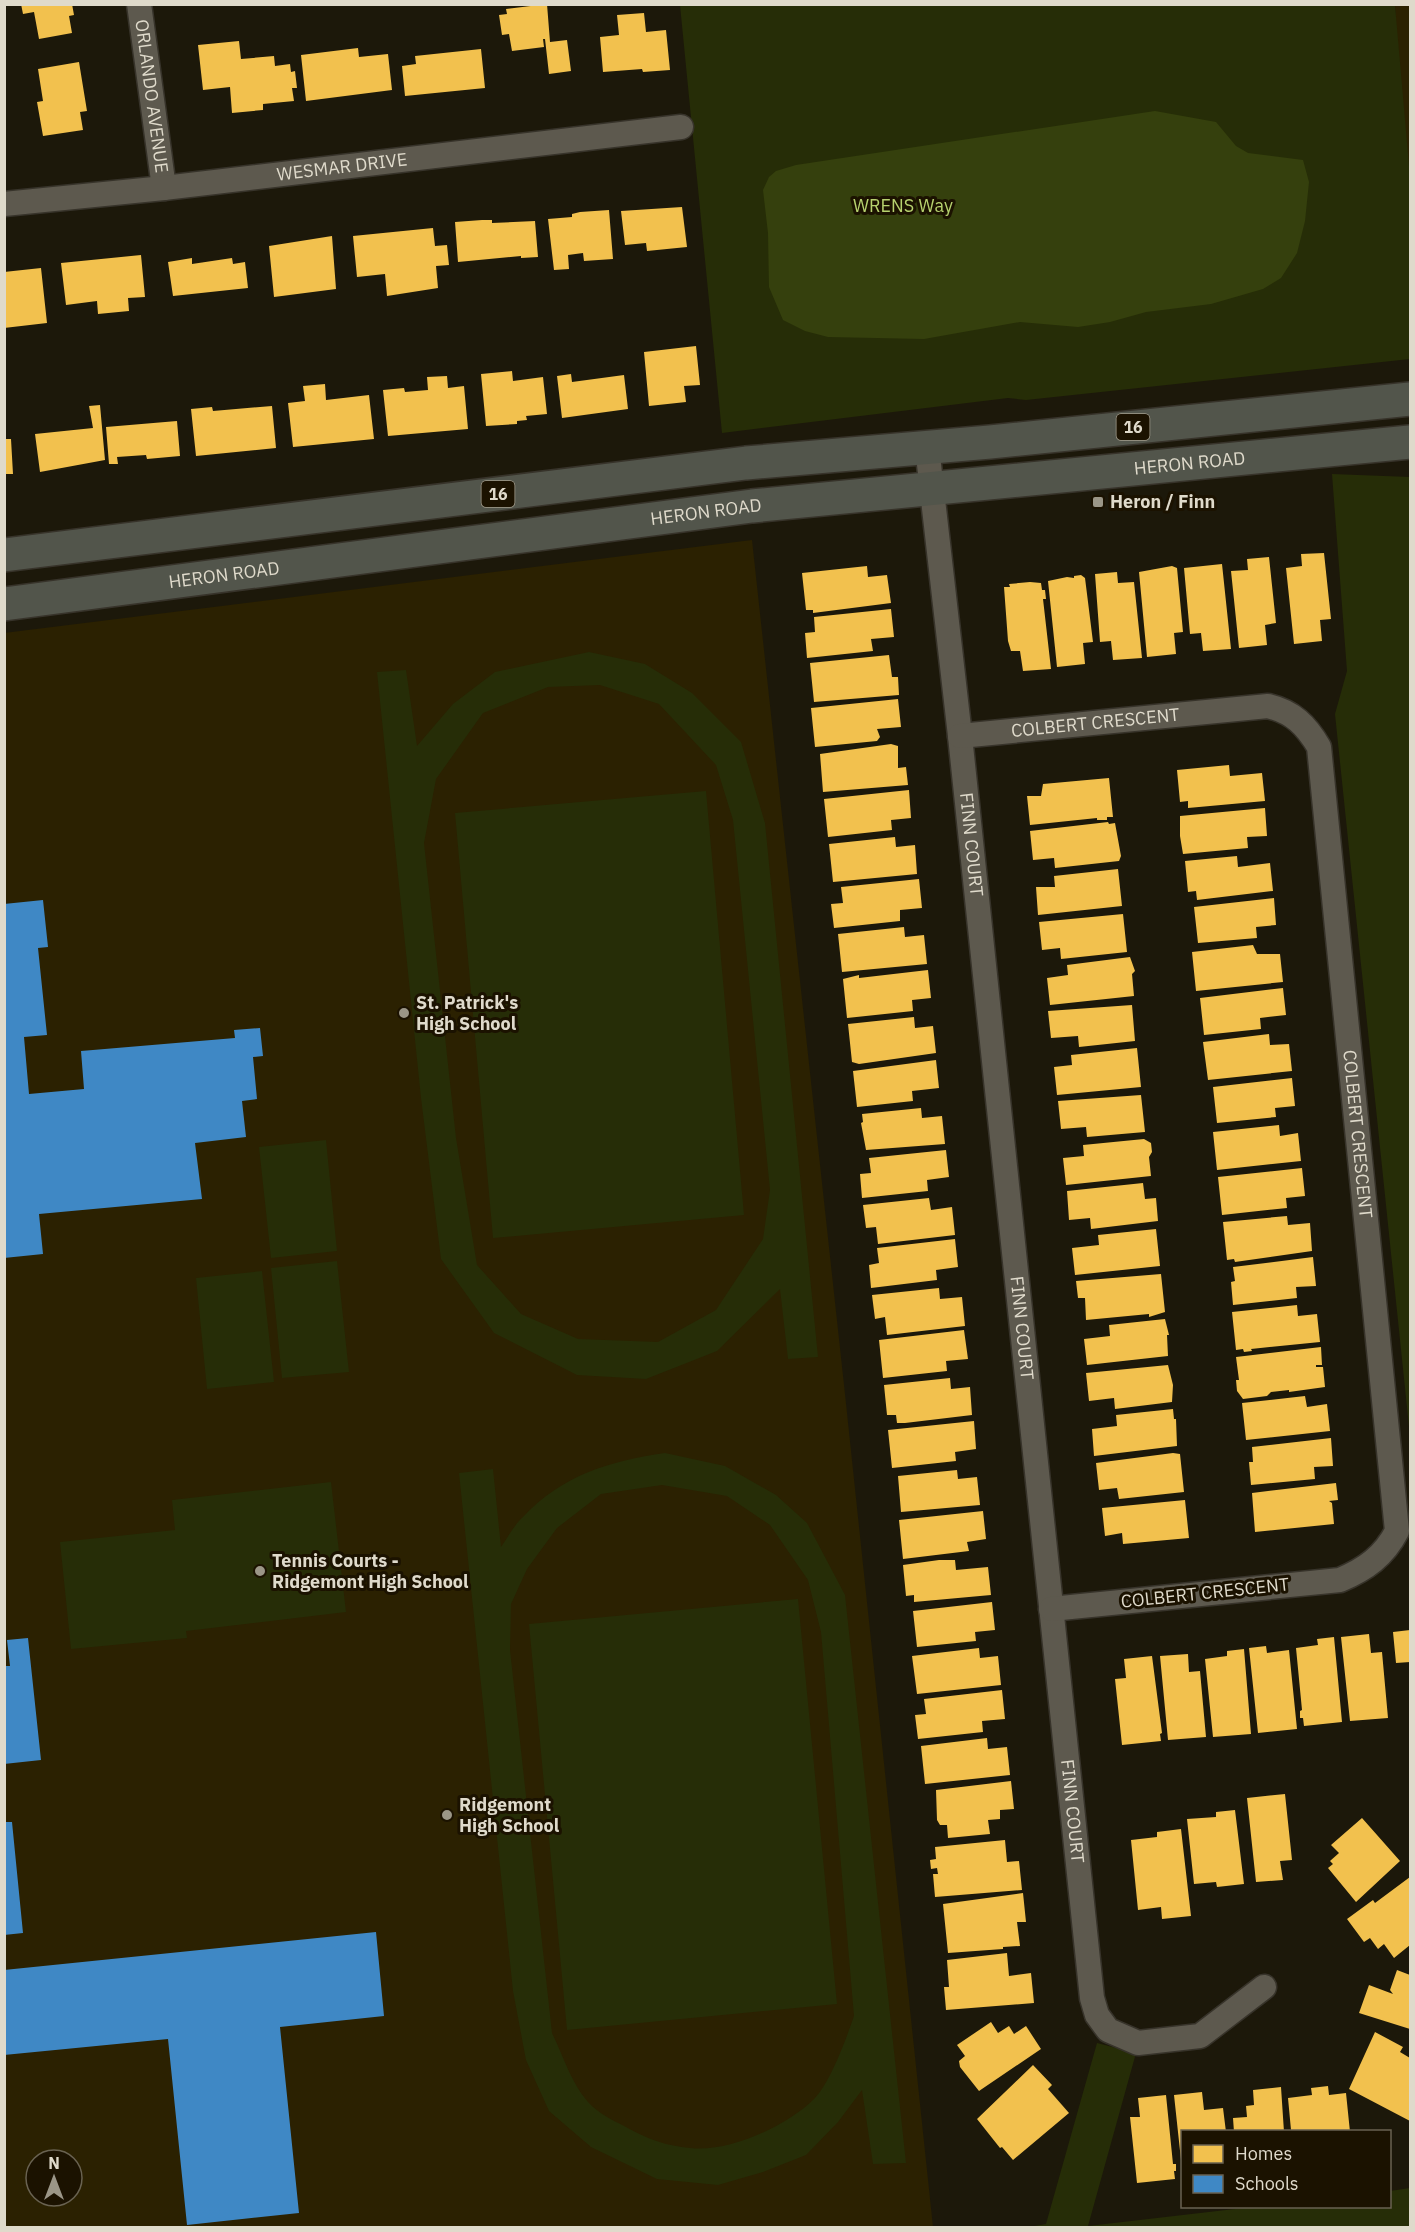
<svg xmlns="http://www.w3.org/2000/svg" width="1415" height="2232" font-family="'IBM Plex Sans',sans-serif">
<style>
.built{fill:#2b2101;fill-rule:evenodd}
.green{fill:#262d07;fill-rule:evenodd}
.forest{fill:#35400d}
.homes{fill:#f2c14e}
.schools{fill:#3f88c5}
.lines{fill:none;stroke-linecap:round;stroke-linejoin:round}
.street-casing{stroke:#37332a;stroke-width:27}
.primary-casing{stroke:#37332a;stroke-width:36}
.street{stroke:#5d594e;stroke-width:24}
.primary{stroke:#52554b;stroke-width:33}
.poi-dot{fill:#9b9687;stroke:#1b1200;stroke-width:2}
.labels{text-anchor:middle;stroke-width:6;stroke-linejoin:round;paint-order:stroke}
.shield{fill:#1b1200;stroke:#a49e8e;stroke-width:1.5}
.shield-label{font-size:16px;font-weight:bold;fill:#dfdacb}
.street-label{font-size:18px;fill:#dfdacb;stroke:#1b1200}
.park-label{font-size:18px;fill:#b7d26e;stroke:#1b1200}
.poi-label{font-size:18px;font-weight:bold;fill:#dfdacb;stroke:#1b1200;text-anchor:start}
</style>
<rect width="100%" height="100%" fill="#1c180a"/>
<path class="built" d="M1395 5H1410V183L1396 26Z
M752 540 845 1394 933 2227H5L4 633ZM36 2160H72V2196H36Z"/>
<path class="green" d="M680 5H1395L1410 177V359L1026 400 1008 398 722 433Z
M1332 474 1410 477V1436L1335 714 1347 671Z
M589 652 645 664 692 693 741 742 765 823 818 1357 788 1359 780 1289 717 1351 646 1379 577 1375 494 1333 441 1259 421 1098 377 672 406 670 417 746 453 704 495 672ZM600 685 659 704 716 765 733 820 770 1190 763 1239 716 1310 658 1342 578 1339 521 1314 477 1265 456 1138 424 843 436 779 483 713 548 687Z
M706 791 744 1215 493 1238 455 813Z
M326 1140 337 1251 271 1258 259 1147Z
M337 1261 349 1372 282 1378 271 1268Z
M262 1271 274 1382 207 1389 196 1278Z
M665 1453 725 1466 776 1495 807 1523 845 1595 906 2163 873 2164 862 2090 838 2122 806 2155 763 2172 718 2185 657 2179 591 2147 549 2111 526 2060 513 1991 459 1473 493 1469 501 1547C508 1537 514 1525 523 1517 562 1475 610 1461 665 1453ZM662 1485 727 1496 770 1525 808 1580 821 1632 854 2016C846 2039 831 2081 815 2098 789 2125 729 2153 690 2148 667 2146 647 2139 626 2127 612 2120 598 2113 588 2102 571 2083 563 2055 552 2033L510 1650 511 1604 527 1569 557 1528 601 1494Z
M331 1482 346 1612 186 1631 187 1638 71 1649 60 1542 175 1530 172 1500Z
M798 1599 837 2004 567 2030 529 1624Z
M1097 2043 1136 2053 1088 2226 1252 2207 1390 2206V2191L1410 2188V2227L1023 2228 1046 2224Z"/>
<path class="forest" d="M1155 111 1216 122 1236 146 1248 153 1303 160 1309 182 1305 221 1297 253 1281 278 1263 289 1211 304 1146 312 1110 322 1078 327 1020 322 924 339 828 337 805 331 783 320 769 287 768 233 763 190 769 177 776 171 796 165Z"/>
<path class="homes" d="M21 4H72L74 15 69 16 72 33 39 39 34 12 23 14Z
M547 4 550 42 567 40 571 71 549 74 545 39H543L544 47 512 51 509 34 502 35 499 15 507 14 506 9Z
M644 13 646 32 666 30 670 70 643 72 642 69 603 72 600 37 619 35 617 15Z
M239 41 241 59 274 56 275 66 290 64 291 72 295 71 297 88H292L294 101 263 104V110L232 113 230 87 203 90 198 45Z
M358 48 359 57 388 54 392 90 306 101 301 55Z
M481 49 485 88 405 96 402 66 416 64 415 56Z
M79 62 87 111 80 112 83 130 43 136 37 102 43 101 38 69Z
M682 207 687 247 647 251 646 243 625 245 621 211Z
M609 210 613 259 584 261 583 253 568 255 569 269 554 270 548 219 572 217V214L580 212Z
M482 220H492V223L535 221 538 257 521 258V256L458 262 455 222Z
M433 228 435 246 447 245 449 265 436 266 438 288 387 296 385 274 357 277 353 236Z
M332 236 336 289 274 297 269 246Z
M141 255 145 297 128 298 129 311 98 314 97 301 66 305 61 263Z
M192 258V264L232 258 233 264 245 262 248 288 173 296 168 262Z
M41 268 47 323 4 328V272Z
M696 346 700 385 684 386 686 402 649 406 644 352Z
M512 371 513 381 543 377 547 414 526 416 527 420 517 421V424L486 426 481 374Z
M571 374 572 382 624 375 628 409 562 418 557 376Z
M447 376 448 388 464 386 468 429 388 436 383 390 404 388 405 392 428 390 427 377Z
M325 384 326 400 369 395 374 439 293 447 288 403 305 401 303 386Z
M100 405 105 460 40 472 35 434 93 428 89 406Z
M272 406 276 448 196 456 191 409 212 407 213 411Z
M177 421 180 456 147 459 146 455 117 457 118 464H109L106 427Z
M4 439H11L13 474H4Z
M1324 553 1331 619 1320 620 1322 641 1294 644 1286 568 1302 566 1301 554Z
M1269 557 1276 623 1265 625 1267 645 1239 648 1231 571 1248 570 1247 559Z
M1222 564 1231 649 1203 651 1201 633 1190 634 1184 568Z
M867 566 868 577 887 575 891 603 813 613V610H806L802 573Z
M1172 566 1177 568 1183 632 1174 633 1176 654 1147 657 1139 572Z
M1117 572 1118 583 1134 582 1142 658 1113 660 1111 641 1100 642 1095 574Z
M1081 575 1085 578 1093 642 1083 643 1085 664 1057 667 1048 581 1067 577 1074 578V576Z
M1030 582 1041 583 1042 590H1045L1046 599H1043L1051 669 1023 671 1020 651H1011L1008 641 1004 587H1010L1009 584Z
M891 609 894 637 871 639 873 651 807 658 805 633 815 632 814 617Z
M889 655 892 677H898L899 695 814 702 810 663Z
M898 699 901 727 877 729 880 737 877 741 815 747 811 708Z
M891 744 898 746V768L906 767 908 785 823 792 820 754Z
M1229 765 1230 776 1262 773 1265 801 1188 808V801L1180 802 1177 770Z
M1109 778 1113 817H1107V820H1097V818L1030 825 1027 796H1041L1043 784Z
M909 790 911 818 891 820 892 830 828 837 824 799Z
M1265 808 1267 836 1247 837 1248 848 1183 854 1180 836V816Z
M1108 822 1109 824 1115 823 1121 856 1119 861 1055 868 1054 858 1033 860 1030 831Z
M895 837 896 847 915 845 917 874 833 882 829 844Z
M1237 856 1238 867 1270 863 1273 891 1197 900 1196 891 1188 892 1185 861Z
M1118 869 1122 906 1038 915 1036 887H1055L1054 876Z
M919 879 922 908 900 910V921L834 928 831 904 843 903 841 887Z
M1274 898 1276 925 1256 927 1257 938 1198 943 1194 907Z
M1123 914 1127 952 1061 959 1060 948 1042 950 1039 922Z
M904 927 905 937 924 935 927 964 842 972 838 934Z
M1253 945 1257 954H1280L1283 982 1196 991 1192 952Z
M1130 957 1135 971 1132 974 1134 996 1050 1005 1047 978 1068 975 1067 965Z
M928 970 931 998 912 1000 913 1011 847 1018 843 979 859 975V978Z
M1283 988 1286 1015 1260 1018 1261 1029 1204 1035 1200 998Z
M1132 1005 1135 1041 1079 1047 1078 1036 1051 1038 1048 1011Z
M914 1017 915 1028 933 1026 936 1053 859 1064 852 1062 848 1024Z
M1269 1034 1270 1045 1289 1044 1292 1071 1208 1080 1203 1042Z
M1137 1048 1141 1087 1057 1095 1054 1067 1072 1065 1071 1055Z
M936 1060 939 1088 912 1091 913 1101 857 1107 853 1071Z
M1292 1078 1295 1106 1275 1108 1276 1117 1217 1123 1213 1087Z
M1141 1095 1145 1132 1087 1137 1086 1127 1061 1129 1058 1101Z
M921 1108 922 1118 942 1116 945 1144 866 1150 861 1123 863 1122 862 1114Z
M1279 1125 1280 1136 1298 1133 1301 1161 1217 1170 1213 1132Z
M1144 1139 1151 1143 1152 1152 1149 1157 1151 1176 1066 1185 1063 1158 1084 1156 1083 1145Z
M946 1150 949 1177 927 1180 928 1191 862 1198 860 1174 871 1173 869 1158Z
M1302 1168 1305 1196 1286 1198 1287 1208 1222 1215 1218 1177Z
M1143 1183 1145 1199 1156 1198 1158 1221 1091 1229 1090 1218 1069 1220 1067 1191Z
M929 1198 931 1210 952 1207 955 1235 878 1244 876 1227 866 1228 863 1205Z
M1287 1216 1288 1225 1310 1223 1312 1251 1235 1262 1234 1259 1227 1260 1223 1222Z
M1156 1229 1160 1266 1075 1275 1072 1248 1099 1245 1098 1235Z
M955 1239 958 1267 936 1270 937 1280 871 1288 869 1265 879 1263 877 1248Z
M1313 1257 1316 1286 1296 1287 1297 1298 1233 1305 1231 1282 1235 1281 1233 1267Z
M1161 1274 1165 1312 1149 1317V1314L1086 1320 1085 1298H1078L1076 1281Z
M939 1288 940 1299 962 1297 965 1326 887 1335 885 1317 875 1319 872 1295Z
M1297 1305 1298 1316 1317 1314 1320 1342 1251 1349 1252 1351 1244 1352 1243 1349 1236 1350 1232 1312Z
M1165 1319 1169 1335H1167L1168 1356 1087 1365 1084 1339 1110 1336 1109 1325Z
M964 1330 968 1359 946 1361 947 1371 883 1378 879 1340Z
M1321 1347 1322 1365H1316V1367H1323L1325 1387 1289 1392V1390L1271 1392 1267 1396 1243 1399 1237 1391 1236 1380H1239L1236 1357Z
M1168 1365 1173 1385 1172 1402 1115 1409 1114 1398 1089 1401 1086 1373Z
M950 1378 951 1389 970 1387 972 1415 905 1423H897L896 1415H887L884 1385Z
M1305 1396 1307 1407 1327 1404 1330 1431 1246 1440 1242 1403Z
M1173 1409 1174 1419H1176L1177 1446 1094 1456 1092 1429 1117 1426 1116 1415Z
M974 1421 976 1449 955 1452 956 1461 892 1468 888 1430Z
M1331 1438 1333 1466 1314 1467 1315 1479 1251 1485 1249 1462H1253L1252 1447Z
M1173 1453 1180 1454 1184 1492 1119 1499 1117 1488 1099 1490 1096 1463Z
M957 1470 958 1479 977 1477 980 1505 901 1512 898 1476Z
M1336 1483 1338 1500 1329 1501 1332 1503 1334 1524 1255 1532 1252 1493Z
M1185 1500 1189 1538 1123 1544 1122 1533 1105 1536 1102 1508Z
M983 1511 986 1539 967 1542 969 1551 903 1559 899 1520Z
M939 1560H955L956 1570 988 1567 991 1595 914 1602V1595L906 1596 903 1565Z
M992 1602 995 1630 975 1632 976 1641 917 1647 913 1611Z
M1410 1630V1662L1396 1663 1393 1632Z
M1369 1634 1371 1653 1382 1652 1388 1718 1350 1721 1341 1637Z
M1334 1637 1342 1722 1304 1726 1303 1718H1300V1711L1302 1710 1296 1648 1318 1645 1317 1639Z
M1266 1646 1267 1653 1289 1650 1297 1729 1258 1733 1249 1648Z
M979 1648 980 1658 998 1656 1001 1685 917 1694 912 1656Z
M1244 1649 1251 1734 1213 1737 1205 1659 1227 1656V1651Z
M1188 1654 1189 1672 1200 1671 1206 1737 1168 1740 1160 1656Z
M1152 1656 1162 1733 1160 1734 1161 1741 1122 1745 1115 1679 1126 1678 1124 1659Z
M1002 1690 1005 1719 982 1721 983 1732 918 1739 915 1715 926 1714 924 1699Z
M987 1738 988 1749 1007 1747 1010 1775 925 1784 921 1746Z
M1011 1781 1014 1809 1000 1810V1819L988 1820 990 1834 948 1838 947 1825H940L937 1820 936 1790Z
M1285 1794 1292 1860 1280 1861 1283 1880 1256 1882 1247 1798Z
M1235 1810 1244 1884 1217 1887 1216 1882 1194 1884 1187 1819 1216 1817V1812Z
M1362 1818 1400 1861 1356 1902 1328 1868 1333 1864 1330 1861 1339 1853 1331 1845Z
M1181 1829 1191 1916 1162 1919 1161 1907 1138 1910 1131 1840 1157 1837V1832Z
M1005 1840 1007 1862 1019 1861 1022 1890 935 1897 933 1874H938L937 1868 931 1869 930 1860 936 1859 935 1847Z
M1410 1877V1945L1394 1958 1384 1944 1378 1949 1370 1938 1364 1942 1347 1919 1373 1900 1375 1903Z
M1023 1893 1026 1922H1017L1020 1946 1003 1947V1949L948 1953 943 1904Z
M1007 1953 1009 1976 1031 1973 1034 2003 946 2010 944 1987H949L947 1960Z
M1397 1970 1410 1975V2029L1359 2013 1369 1985 1393 1994 1390 1990Z
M991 2022 998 2033 1009 2026 1014 2034 1026 2026 1041 2049 979 2091 960 2067 959 2061 965 2056 957 2045Z
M1375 2032 1403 2047 1400 2052 1410 2058V2121L1349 2089Z
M1033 2065 1052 2085 1048 2089 1069 2113 1013 2160 1002 2147 1000 2148 977 2119Z
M1328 2086 1329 2095 1346 2093 1350 2132 1291 2130 1288 2098 1312 2095 1311 2088Z
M1281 2087 1284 2132H1234L1233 2118 1247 2117 1246 2106 1254 2105 1253 2090Z
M1202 2092 1204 2110 1223 2108 1226 2132H1182L1181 2160 1174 2095Z
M1166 2095 1173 2164H1176V2171H1174L1175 2179 1137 2183 1130 2117H1140L1138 2098Z"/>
<path class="schools" d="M43 900 48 947 38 948 47 1035 24 1037 29 1094 84 1089 81 1051 235 1038 234 1030 260 1028 263 1056 253 1057 257 1099 242 1101 246 1137 195 1143 202 1199 39 1214 43 1254 4 1258V904Z
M28 1638 41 1760 4 1764V1666H10L7 1640Z
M4 1822H12L23 1933 4 1935Z
M376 1932 384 2016 280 2027 299 2213 187 2225 168 2039 4 2055V1970Z"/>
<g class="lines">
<g class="street-casing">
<g id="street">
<path id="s1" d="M139 4 164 188"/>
<path id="s2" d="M4 204 164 188 681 127"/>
<path id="s3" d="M927 447 960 736 1092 1998 1097 2015 1108 2030 1138 2043 1200 2036 1264 1987"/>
<path id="s4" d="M960 736 1268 706C1293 712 1306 725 1319 747L1397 1531C1384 1556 1366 1569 1340 1580L1051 1609"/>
</g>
</g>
<g class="primary-casing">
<g id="primary">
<path d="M4 555 746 463 990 442 1410 399"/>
<path id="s5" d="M4 604 752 506 1410 442"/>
</g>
</g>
<use href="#street" class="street"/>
<use href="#primary" class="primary"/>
</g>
<g class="poi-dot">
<rect x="1092" y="496" width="12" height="12" rx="3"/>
<circle cx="404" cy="1013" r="6"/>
<circle cx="260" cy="1571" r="6"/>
<circle cx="447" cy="1815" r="6"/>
</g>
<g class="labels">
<g class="shield">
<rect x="1116.5" y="414" width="33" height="26" rx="4.5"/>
<rect x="481.5" y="481" width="33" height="26" rx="4.5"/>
</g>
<g class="shield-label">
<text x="1133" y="433">16</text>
<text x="498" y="500">16</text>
</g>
<g class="street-label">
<text dy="6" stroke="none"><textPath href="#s1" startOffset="93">ORLANDO AVENUE</textPath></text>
<text dy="6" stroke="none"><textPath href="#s2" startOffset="340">WESMAR DRIVE</textPath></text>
<text dy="6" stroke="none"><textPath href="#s5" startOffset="1194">HERON ROAD</textPath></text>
<text dy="6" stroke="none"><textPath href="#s5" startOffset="708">HERON ROAD</textPath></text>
<text dy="6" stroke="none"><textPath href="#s5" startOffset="222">HERON ROAD</textPath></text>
<text dy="6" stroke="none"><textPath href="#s4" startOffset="136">COLBERT CRESCENT</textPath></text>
<text dy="6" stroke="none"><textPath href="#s3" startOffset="400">FINN COURT</textPath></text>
<text dy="6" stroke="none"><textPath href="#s4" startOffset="766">COLBERT CRESCENT</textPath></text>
<text dy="6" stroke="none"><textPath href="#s3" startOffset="886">FINN COURT</textPath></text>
<text transform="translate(1205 1593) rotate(-6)" y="6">COLBERT CRESCENT</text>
<text dy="6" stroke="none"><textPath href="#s3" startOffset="1372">FINN COURT</textPath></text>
</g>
<g class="park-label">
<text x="903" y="212">WRENS Way</text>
</g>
<g class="poi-label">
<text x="1110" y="508">Heron / Finn</text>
<text x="416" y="1009">St. Patrick's<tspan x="416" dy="21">High School</tspan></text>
<text x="272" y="1567">Tennis Courts -<tspan x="272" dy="21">Ridgemont High School</tspan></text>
<text x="459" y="1811">Ridgemont<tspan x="459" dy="21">High School</tspan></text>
</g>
</g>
<rect width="1415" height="2232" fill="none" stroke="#dfdacb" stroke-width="12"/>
<rect x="1181" y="2130" width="210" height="78" fill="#1b1200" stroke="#696251" stroke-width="1.5"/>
<rect x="1193" y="2145" width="30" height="18" fill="#f2c14e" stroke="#696251" stroke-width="1.5"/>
<text x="1235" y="2160" font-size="18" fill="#dfdacb">Homes</text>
<rect x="1193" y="2175" width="30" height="18" fill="#3f88c5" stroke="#696251" stroke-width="1.5"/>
<text x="1235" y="2190" font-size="18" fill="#dfdacb">Schools</text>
<g transform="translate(54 2178)"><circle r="28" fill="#1b1200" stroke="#696251" stroke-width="1.5"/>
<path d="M0-4.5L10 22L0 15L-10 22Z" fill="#9b9687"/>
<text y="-9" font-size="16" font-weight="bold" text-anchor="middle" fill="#dfdacb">N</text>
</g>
</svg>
